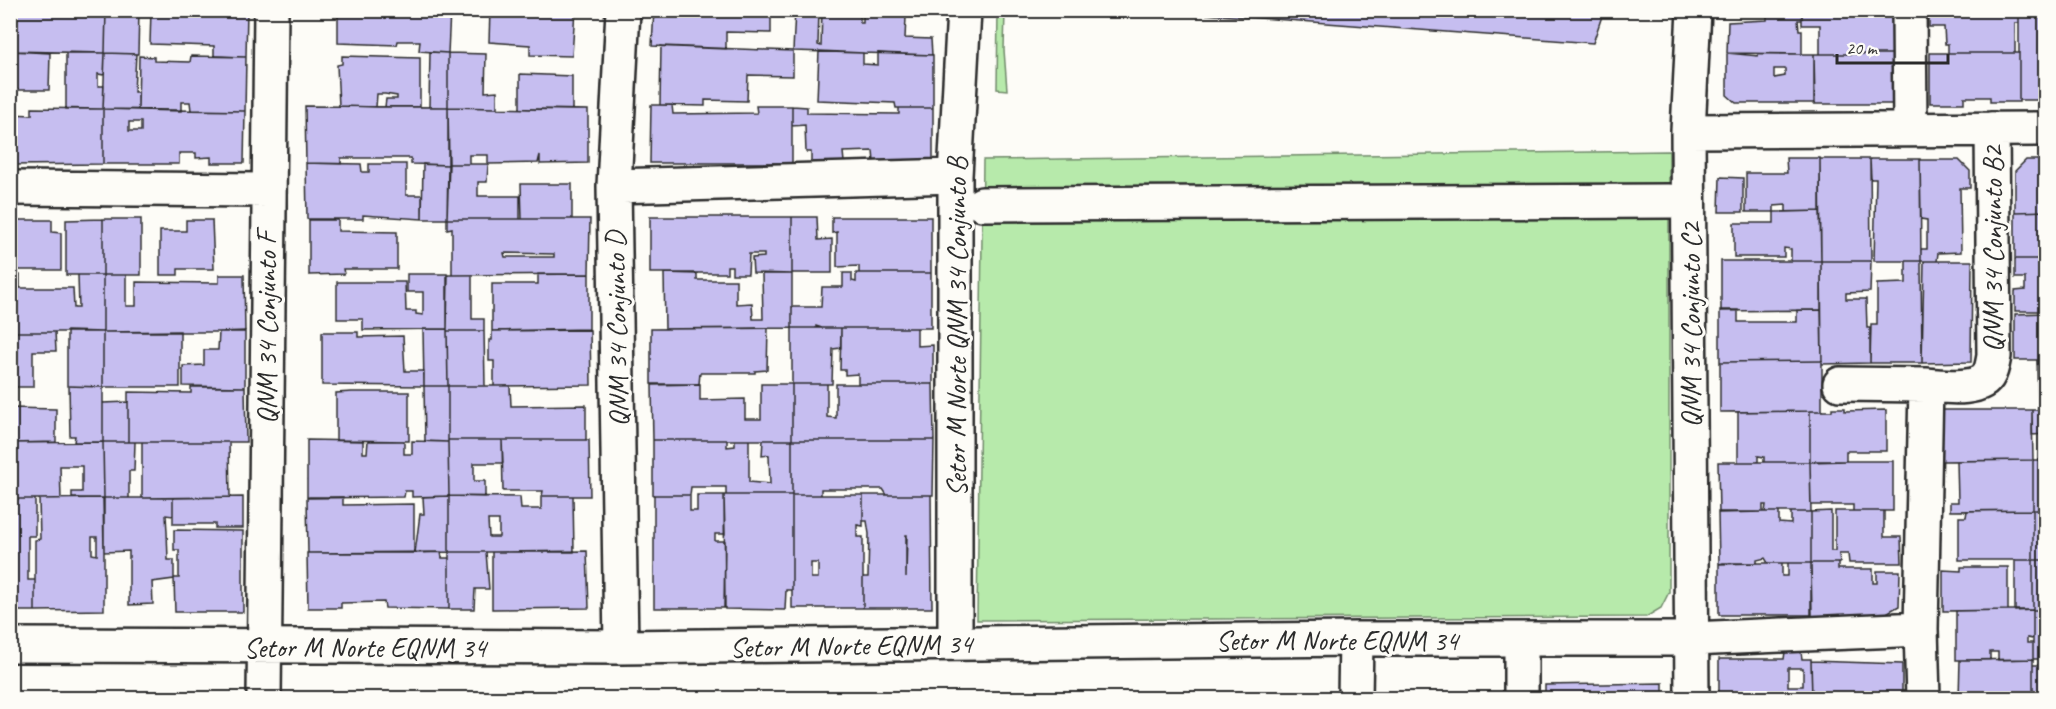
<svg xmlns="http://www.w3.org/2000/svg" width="2056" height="709" font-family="Caveat,sans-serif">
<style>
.green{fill:#b7eaab;stroke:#718a6b;stroke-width:1.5}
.building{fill:#c6bef0;stroke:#2b2b2b;stroke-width:1.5;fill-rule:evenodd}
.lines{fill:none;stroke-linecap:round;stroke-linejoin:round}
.minor-casing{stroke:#2b2b2b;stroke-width:38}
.minor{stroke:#fdfcf7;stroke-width:33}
.labels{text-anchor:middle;stroke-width:6;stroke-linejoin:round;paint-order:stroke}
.street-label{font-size:28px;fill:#2b2b2b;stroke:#fdfcf7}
</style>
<rect width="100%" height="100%" fill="#fdfcf7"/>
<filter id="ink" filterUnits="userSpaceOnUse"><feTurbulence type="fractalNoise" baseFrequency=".0167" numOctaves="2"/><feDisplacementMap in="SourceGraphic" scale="12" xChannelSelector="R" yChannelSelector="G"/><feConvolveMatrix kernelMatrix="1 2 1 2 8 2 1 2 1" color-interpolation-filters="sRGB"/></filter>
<g filter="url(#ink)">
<path class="green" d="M998 11H1005L1004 50 1007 90 997 89Z
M1669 151V592L1661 608 1646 617 977 620 983 160Z"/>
<path class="building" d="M10 10H106L105 53 11 51Z
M106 10H139L138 54 105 53Z
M151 10H247L246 57 214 56V46L150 44Z
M338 10H450L448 53 419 51 420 41H398L397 45 338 43Z
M490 10H575L572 56 530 55V45L489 42Z
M654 10H771V33L726 32V49L652 46Z
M795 10H819L818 45 821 46 822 10H860V23H863V10H900V16L906 17 905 38 931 39 932 55 793 51Z
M1151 10H1604L1593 43Z
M1767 10H1802V20H1798L1799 30H1802V54L1727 53 1728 22 1767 20Z
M1802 10H1894V54H1820V25H1802Z
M1929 10H2019V23H2015V53H1948V44H1945L1944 27H1929Z
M2019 10H2046V58L2040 59V100H2019Z
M661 46 793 51V76L748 75 747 101 705 100V106L660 105Z
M10 51 50 53 49 90H10Z
M819 51 863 53V64L878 65V53L933 55V108H896L895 103 817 100Z
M430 52 448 53V107H429Z
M66 53H105L104 75 98 74V86H104L103 109H66Z
M105 53 136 54 134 92H138V110L103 109Z
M448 53 486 54 485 92 497 91V108L448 107Z
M1727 53 1758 56V54H1814L1815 103H1736L1727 95ZM1774 69H1785V76L1774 78Z
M1930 53H2019V102H1990V97H1964V103H1930Z
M1814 54H1895V104H1814Z
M139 56 154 57V61L190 62 191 56 246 57 245 111 191 110 190 102H181V111L138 110Z
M342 56 420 58V107H385L386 99H397V96L385 94H377L376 107 339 106 337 65 342 64Z
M520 74 572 76V110L520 109Z
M651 105H672L673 114 757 113 756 106H792V163H650Z
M305 106 448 107V165L411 164V158H341V164L306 163Z
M792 106 807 107V113L899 114V108H933V162H874L873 151 843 152 844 162H811V152H806L805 125 792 126Z
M448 107 588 110V163L540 164V155L538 163 488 164V155H469V164H449Z
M32 108 103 109V164L10 165V114L32 115Z
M103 109 245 111 244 163H211V157L196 158V153H179V164H103ZM129 122H141V131H129Z
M1786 158H1820V211L1786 212V205L1774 206V212H1746V173H1787Z
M1820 159H1870L1871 261H1821Z
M1870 159H1920L1921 261H1874L1876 179H1871Z
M1920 160H1959L1970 171V188H1960L1961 252 1938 253 1937 261H1921V249H1927V220L1921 219Z
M2026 160H2046V211L2015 212V171Z
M306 163 361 164 362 172H369V164H406V195H422V219L363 215V219H307Z
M423 164 448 165 447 219H422Z
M449 164H488L487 182H478V196H520V219H447Z
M1720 177 1743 178V212H1719Z
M521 184H572V219H522Z
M1820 211 1821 261H1791V249L1784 248V257H1734V223H1774V212Z
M2046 211V259H2015V212Z
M650 217H792V274L753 273 752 258 764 257V254H749L748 274H732V266H727V273H650Z
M792 217H817L818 240 832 239V273H792Z
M832 217H931V273H859V266L837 267V232L832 233Z
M103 219H141V275H103Z
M103 219V275H66V220Z
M447 219H590L589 274 452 275V228L447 229ZM504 253 554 254V257H505Z
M13 220H52V232L61 233V270H10Z
M186 220H212L214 269H178V275H160V231H186Z
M309 220H338V231L397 232V269H343L344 274 309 275Z
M2015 259H2046V311H2015V291L2025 290V278H2015Z
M1721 261H1821V310L1721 311Z
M1821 261H1871L1870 292 1846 293V299H1866L1867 328H1870V363L1822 364Z
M1906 261H1921L1922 363H1870L1871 325H1877V284L1906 283Z
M1924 261H1972L1971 362 1922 363Z
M664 273 697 274V280H736V304L752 303 753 319H763L762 274H792V328L665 329Z
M843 273H852V281L856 282V273H931V328H822L816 326V328H792V307H821L822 287H843Z
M407 274H447V329L363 330V319H337V282H405L406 311H416V314L423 315V292H407Z
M538 274H589V329L492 331V284H538Z
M10 275H20V288H73L74 308H79L78 275H103V332H10Z
M103 275H126V306H136V282L219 283V275H244L245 332H103Z
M448 275H472V319H484V331H447Z
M1720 310H1738V322H1797V310H1821L1822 361 1720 362Z
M2046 313V360H2015V314Z
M768 328 767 370 755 371V373H700L699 384H651V329Z
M792 328H841V348L833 349 832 384H792Z
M841 328H917V346L933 345V384H858V374L845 375V370H840Z
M423 329H447L448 386H424Z
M590 330 591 385 494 386V361H489V340H492V331Z
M67 331 103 332V387L67 386Z
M180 331V387H103V332Z
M245 331V387L183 386V366L204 365V350H218L219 332Z
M447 331H484L485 386H448Z
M10 332H55L56 351H33V387H10Z
M322 332H358V337L403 336 405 371H424V386L322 385Z
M2037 360H2046V410H2038Z
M1822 361V411L1720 412V362Z
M700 384V400L745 399V419H761V384H792V440H653L652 385Z
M792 384H827V417L836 418V384H933L934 440H792Z
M69 386 103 387V442H74L75 436H70Z
M424 386H448V442L425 441Z
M448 386H510L511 406 586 405V440H448Z
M191 387H245L246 442H128V392L191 393Z
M352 392H409V441L336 440V393Z
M128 402V442H103V403Z
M10 408 56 409V442L10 443Z
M1832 408H1845V411L1886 410V451H1846V461L1810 462V411H1832Z
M1941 410H2032L2033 460 1942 461Z
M2032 410H2046V434L2032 435Z
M1810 411V462H1764V457L1758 456V462H1738V412Z
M307 440 363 441V453H367L368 441H404V454H412V441L448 442 449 496 412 497V491H405L404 497 307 498Z
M448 440H502L503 463H474V481H485V497L449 496Z
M502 440H589L590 496H542L543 491H503Z
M653 440H727V447L735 446V440H749V482L770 484 769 455 762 456 763 440H792V495H726V487H691L690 495H653Z
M792 440H934L933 495H887L883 489H821V495H792Z
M103 442H135L134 471H129V498H104Z
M103 442 104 498H72V492H82V466H60L61 499H10V443Z
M142 442H229L230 497 142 498Z
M2033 460V510L1950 511V502H1958L1957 461Z
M2033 460H2046V510H2033Z
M1816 461H1893V511H1853V505H1811L1810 462Z
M1718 462H1810L1811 512H1765L1766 505H1763V512L1719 513Z
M654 495H690V511H697V495H724L725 534H715V541H725L724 608H654Z
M724 495H792V590H786L785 610 725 609Z
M792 495H863V526L857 525V537H863V608H792ZM811 563H818V578H811Z
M863 495H931L932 608H863V577H868L869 534 867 521H863ZM906 535H907L906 577Z
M449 496 520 497 521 509H541V496H573L574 552H449ZM488 520H499V537H489Z
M449 496V552L415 553 420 514H424L423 497Z
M243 497V528H215V524H173V498Z
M309 497H343V505L414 504V553H308L307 498Z
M103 498H173V516L166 515 167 532 168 560H174V579L152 582 153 604 129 605V551L104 552Z
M104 498V610L35 611V540L40 539 39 499ZM92 537H97V555L92 554Z
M10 499H35V536H28V580H35V611H10Z
M2033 510H2046V560H2033Z
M2033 510V560H1959V517H1966L1967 511Z
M1831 511V551H1835V511H1884V537H1901L1902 563H1849L1848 554H1839L1840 563H1811V512Z
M1779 512V523L1791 524V512H1811V563H1768L1765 558 1757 560V563L1719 564 1718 512Z
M174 530 243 531V612H175L174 578H179V550H174Z
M587 551 589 608 492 609V552Z
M441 552 442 558H449V609L385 608 384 602 341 603V608H308L307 553Z
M449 552H486L489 589H475L474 609H449Z
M2015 560H2033V610L2015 611Z
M2033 560H2046V610H2033Z
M1723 563H1782V576H1788V563H1811L1812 615H1719V564Z
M1811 563H1838V569H1873V583H1877V571H1900L1899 606 1886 613 1887 616H1811Z
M1961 567H2008V610L1943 611V570L1961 571Z
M2008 610H2033V639L2027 638V643H2033V659L1998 660V652H1990V660H1956V611Z
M2033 610H2046V659H2033Z
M1785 652H1801L1802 659H1811L1812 698H1765V692H1761V698H1719V659H1784ZM1788 668H1803V686H1788Z
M2033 659V698H1959L1960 660Z
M2042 659H2046V698H2033V665H2042Z
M1811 661 1902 664V698H1812Z
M1663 683V698H1545V685Z"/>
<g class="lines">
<g class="minor-casing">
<path id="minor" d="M1909 10 1910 129
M1688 131 2046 129
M614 186 955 176
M10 188 267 190
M982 204 1669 201
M1840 384 1926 385
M1921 629 1923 698
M955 643V176L964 10
M10 645 621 647 1356 639H1692L1921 629 1926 385C1943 386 1981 392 1989 374 1992 369 1993 361 1994 356L1992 129
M621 647 614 186 623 10
M264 698 271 10
M1355 698 1356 639
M1521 698V639
M1692 698 1688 131 1694 10"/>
</g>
<use href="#minor" class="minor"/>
</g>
</g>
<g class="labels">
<g class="street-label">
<text transform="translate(1992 249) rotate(-90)" y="10">QNM 34 Conjunto B2</text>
<text transform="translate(1690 325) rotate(-90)" y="10">QNM 34 Conjunto C2</text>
<text transform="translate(956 327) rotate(-90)" y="10">Setor M Norte QNM 34 Conjunto B</text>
<text transform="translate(266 328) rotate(-90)" y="10">QNM 34 Conjunto F</text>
<text transform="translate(616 329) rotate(-91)" y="10">QNM 34 Conjunto D</text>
<text x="1337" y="650">Setor M Norte EQNM 34</text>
<text transform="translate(851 645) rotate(-1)" y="10">Setor M Norte EQNM 34</text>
<text x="365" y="657">Setor M Norte EQNM 34</text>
</g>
</g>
<rect width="2056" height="709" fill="none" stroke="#fdfcf7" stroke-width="36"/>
<rect x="18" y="18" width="2020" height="673" fill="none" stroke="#2b2b2b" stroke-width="2" filter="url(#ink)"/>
<path d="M1837 54v9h111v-9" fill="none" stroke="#2b2b2b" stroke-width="3"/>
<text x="1846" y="54" font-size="18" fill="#2b2b2b" stroke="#fdfcf7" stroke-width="4.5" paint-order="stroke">20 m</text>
</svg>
